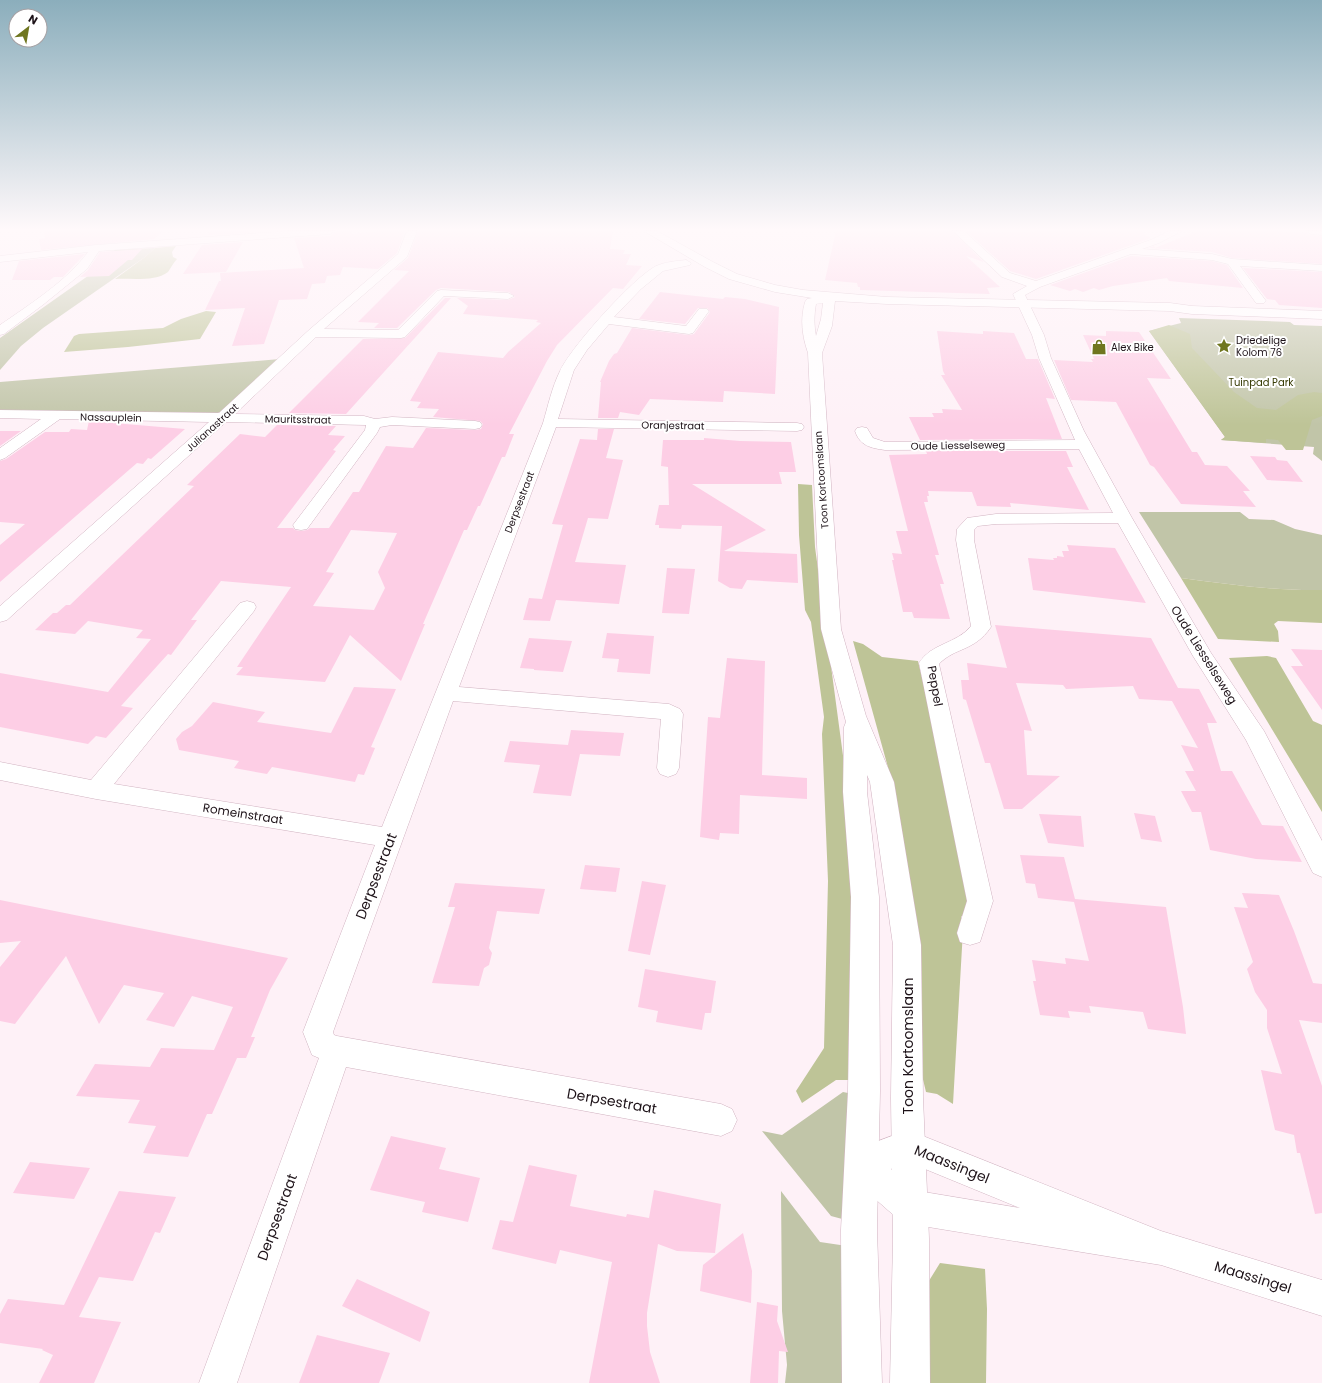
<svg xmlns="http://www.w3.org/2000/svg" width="1322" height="1383" font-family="Poppins,sans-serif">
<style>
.green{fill:#c1c5a8}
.forest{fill:#bec497}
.building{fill:#fdcee5;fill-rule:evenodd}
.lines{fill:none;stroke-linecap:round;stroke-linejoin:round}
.street-casing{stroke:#d1b3c1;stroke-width:1}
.secondary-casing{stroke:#d1b3c1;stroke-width:1}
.street{fill:#fff;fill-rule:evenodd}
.secondary{fill:#fff;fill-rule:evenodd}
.labels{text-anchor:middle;stroke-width:4;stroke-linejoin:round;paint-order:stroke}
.far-poi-label{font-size:10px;fill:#1d1218;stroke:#fff;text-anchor:start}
.far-park-label{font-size:10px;fill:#363a03;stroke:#fff}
.far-street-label{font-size:10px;fill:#1d1218;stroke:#fff}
.street-label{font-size:12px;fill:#1d1218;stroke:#fff}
.near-street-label{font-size:14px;fill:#1d1218;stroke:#fff}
</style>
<rect width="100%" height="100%" fill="#fef1f7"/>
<path class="green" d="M155 248 145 257 43 328 21 346 0 370V338L102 266 111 252 115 250Z
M1179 318 1290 322 1294 325 1322 326V461L1313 454 1314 447 1221 440 1225 437 1149 331 1181 323Z
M280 359 220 412 212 415 0 411V382Z
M1139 512H1240L1249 519 1274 520 1295 529 1322 535V590C1275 591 1227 584 1181 578Z
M843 1092 848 1093 846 1220 831 1216 762 1131 782 1135Z
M781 1191 820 1242 847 1246 849 1383H785L787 1365 782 1311Z"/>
<path class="forest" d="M176 246 172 252 173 257 177 259C173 263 171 268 168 272 155 282 131 278 115 279L145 257 155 248Z
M206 311 216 312 200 339 128 347 64 352 74 336 79 334 163 328 181 319Z
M1169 325 1190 334 1192 348 1234 392 1257 408 1276 410 1298 395 1314 392 1322 393V416L1312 420 1303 450H1286L1278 440 1266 439V443L1221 440 1225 437 1149 331Z
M798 484 812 485 815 547 844 763 853 885 849 1080H836L802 1103 796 1091 824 1048 828 881 822 734 824 717 811 622 805 610 799 535Z
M1181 578C1227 584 1275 591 1322 590V623L1278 621 1274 624 1278 631 1279 642 1218 639Z
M853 641 863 644 882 657 918 661 975 901 961 917 963 930 953 1104 937 1094 926 1092 919 1063 903 837 889 771Z
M1267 656 1276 658 1313 721 1322 725V812L1229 658Z
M940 1263 985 1269 987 1309 986 1383H929L927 1284Z"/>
<path class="building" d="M44 231H164L154 239 41 250 39 239 45 238Z
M211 231H249L248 233 208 235Z
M336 231H352V234L379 231H405L397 253 378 269 343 267 340 275 327 276 325 283 312 284 307 299 279 300 264 344 232 346 245 308 205 310 219 281H221L220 273 304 268 294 238 330 236Z
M418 231H613L610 249 625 250 623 254H631L626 265 642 266 623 289 613 288 557 345 547 361 509 434H514L505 457H502L480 506H478L467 530H464L423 624H425L401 681 350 635 325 682 236 675 243 667H237L291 587 221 581 191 620H197L171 655 168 654 121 706 133 708 106 738 96 736 88 744 0 727V673L108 692 151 639 136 638 143 630 88 621 75 634 35 630 53 613H57L66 605H70L194 486 187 485 240 434 265 437 277 425 336 426 328 435 345 436 333 450 336 451 277 528H293L295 530 301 531 307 530 310 528H329L353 492H359L386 446 413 448 426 428 475 430 481 429 483 424 480 421 433 417 439 409 417 408 421 402 410 401 438 352 503 358 508 352 541 323 536 322 538 320 463 314 468 306 457 298 508 300 515 297 509 292 441 288 436 290 397 328H374L379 323 358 322 409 271 394 270 408 258ZM351 530 397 533 378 572 385 588 374 610 313 606 334 573 326 572Z
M836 231H952L984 262 966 256 1000 287 987 288 990 294 860 290V287H858L857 283 825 280Z
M966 231H982L984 233 1037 231H1143L1145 235 1151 238 1036 279 1010 271Z
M1197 231H1281L1306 233 1311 235 1322 236V264L1232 258 1212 252 1149 248 1154 246 1155 248Z
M243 242 226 272 183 274 202 245Z
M142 249 132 260H128L109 276 80 277 88 270 100 252Z
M85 254 63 277H54L50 280H12L19 261Z
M1131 256 1212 261 1227 265 1243 288 1169 281 1167 278 1113 286 1099 290 1094 288 1083 292 1075 289 1070 291 1050 285Z
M1243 268 1322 272V308L1279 305 1275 300 1267 299Z
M660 292 723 299 725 297 745 299 779 307 775 394 724 391 723 402 650 399 639 415 620 412 618 418H598L601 382H600L609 361 614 354 617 353 632 328 689 335 694 334 710 312 707 308H698L685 324 639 319Z
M445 298H451L346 414 289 413 363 339 405 338Z
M937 331 983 334V331L1014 333 1026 359H1038L1055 399 1046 398 1062 439 920 440 909 417H934L932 413H943L942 409 962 410 941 375H945L943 371Z
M1106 331 1139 332 1171 379 1147 378 1192 452H1197L1205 465 1227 466 1250 491H1243L1256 507 1181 504 1154 467 1150 465 1116 402 1071 400 1054 360 1093 362 1091 359H1094L1083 335 1106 336Z
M89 421 185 429 151 459 148 458 143 464 137 463 0 582V545L25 524 0 522V461L6 459 45 432H69L71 429 87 430Z
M598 429H614L606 458 623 460 608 519 588 518 575 562 626 565 619 604 556 600 550 621 523 620 529 598 542 599 563 525 552 524 580 439 597 440Z
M0 431H21L0 446Z
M704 438 740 441 791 442 796 472H779L782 484H692L766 530 724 551 797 554 798 583 747 580 742 589 730 588 718 581 722 526 682 525 681 529 659 528V525H655L659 505H669L668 467 661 466 663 440H704Z
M926 451H1066L1073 467H1067L1089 510 1010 503 1011 507 977 506 972 492 928 491 929 496H927L928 502H924L939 555H935L944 584H940L950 619 914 618 912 612H903L892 560H894L892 553 902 554 896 531H908L889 455 927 454Z
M1250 456 1275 457 1277 460 1287 461 1303 482 1267 480Z
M1067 545 1115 548 1146 603 1033 590 1028 558 1054 560 1053 558H1057V556L1064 557 1062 551H1069Z
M667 568 695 569 689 614 662 613Z
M995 625 1151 638 1178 688 1199 689 1217 723H1207L1221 771H1232L1262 825 1283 826 1302 862 1256 859 1210 850 1201 812H1192L1181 791H1196L1185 771H1194L1181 745 1198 748 1172 701 1139 699 1133 686 1066 689 1063 685 1016 683 1032 731 1024 730 1027 775 1060 776 1022 809H1004L990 763H985L966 700 963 699 961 680H969L967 663 1007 668Z
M607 633 654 636 650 674 617 672 619 659 602 658Z
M529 638 572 641 563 672 534 670V669L520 668Z
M1291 649 1322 650V710L1291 666H1303Z
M727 658 765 661 762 775 807 778V799L740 795 739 834 720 833 719 840 700 837 708 717 720 718Z
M354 687 396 689 371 747 375 748 364 775 358 774 355 782 272 767 267 774 234 768 239 761 179 750 176 739 182 732 192 726 213 702 265 712 257 722 331 733Z
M571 730 624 733 620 756 580 754 571 796 533 793 540 765 504 762 510 741 568 745Z
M1134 813 1155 816 1162 842 1141 839Z
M1039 814 1081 816 1084 847 1048 843Z
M1020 855 1064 857 1075 899 1166 907 1183 1007 1186 1034 1148 1029 1143 1012 1089 1006 1091 1013 1068 1011 1070 1018 1040 1015 1033 981H1036L1032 960 1066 964 1065 958 1089 961 1074 902 1038 898 1035 884 1026 883Z
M585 865 620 868 616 892 580 889Z
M642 881 666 885 650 955 628 951Z
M455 883 545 889 539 914 497 911 489 948 492 953 489 965 484 968 479 986 432 983 455 907H448Z
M1242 893 1279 895 1294 931 1313 983 1322 984V1023L1299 1020 1322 1086V1213L1315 1214 1300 1153H1297L1294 1135 1275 1130 1261 1070 1282 1074 1267 1028V1010L1255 992 1247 969 1253 962 1234 907 1248 908Z
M0 900 288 958 270 990 251 1037H255L246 1058H237L212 1114H207L188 1157 143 1153 156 1126 128 1123 140 1100 76 1096 95 1064 150 1067 161 1048 214 1050 233 1007 192 996 174 1027 146 1020 164 993 124 985 99 1024 66 956 15 1024 0 1021V967L21 941 0 943Z
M645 969 716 981 711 1013H705L702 1030 656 1022 658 1011 638 1007Z
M391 1136 446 1148 439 1169 480 1178 468 1222 422 1212 425 1202 370 1190Z
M30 1162 90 1168 74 1199 13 1193Z
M529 1165 577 1175 570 1206 626 1217 627 1214 649 1218 654 1190 721 1204 715 1253 677 1251 658 1244 647 1313V1326L650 1352 660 1383H589L612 1262 560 1250 556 1264 492 1249 500 1220 513 1222Z
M119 1191 176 1197 160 1233 155 1232 133 1281 99 1277 79 1317 121 1322 94 1383H39L53 1355 42 1350 43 1349 0 1343V1314L8 1299 64 1305Z
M743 1233 752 1271 751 1303 700 1291 703 1265Z
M357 1279 430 1312 420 1342 342 1306Z
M757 1302 778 1306 777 1321 788 1352 779 1351 778 1383H750Z
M317 1335 390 1353 379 1383H299Z"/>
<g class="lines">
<g class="street-casing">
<path id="street" d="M290 231H335L330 234 99 251 87 269 44 304 4 334 0 335V325C29 305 68 280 88 252L0 262V256L96 245Z
M407 231H417L407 257 324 329 398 330 437 291 441 290 508 293 514 296 508 299 444 296 405 337 401 338 316 337 235 414 364 416 375 419 392 417 475 421 480 422 482 425 480 428 475 429 392 425 380 427 377 433 307 529 301 530 295 529 293 525 365 430 366 425 226 422 7 620 0 622V606L209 422 60 419 5 458 0 460V448L41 419 0 418V410L219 413 309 330 398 254Z
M953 231H964L1010 273 1036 281 1153 239 1169 231H1182L1159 243 1142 249 1212 254 1232 259 1322 265V271L1240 266 1266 301 1264 303H1256L1228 264 1212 260 1131 254 1040 287 1025 295 1044 335 1051 358 1084 431 1132 518 1211 653 1264 731 1322 841V877L1313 873 1246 740 1193 656 1118 523 996 524 978 526 974 530V540L991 627C974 652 955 647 939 664L993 901 980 942 970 945 960 942 957 933 967 901 919 663C931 643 957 644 971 626L956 540 957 529 967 518 996 514 1113 513 1079 449 885 450C871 448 860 446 855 431L857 428 862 427 867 428 873 438 885 442 1075 440 1039 358 1032 335 1013 294 1027 286 1002 277Z
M1306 231H1322V235L1311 234Z
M686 260 691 263 690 265 663 271 641 289 614 317 686 326 699 309H707L709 311 693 333 689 334 609 324 587 350 574 370 558 419 797 423 802 424 804 427 802 430 797 431 556 427 459 687 669 704 680 709 683 714 679 768 676 774 668 777 660 774 657 768 661 719 453 701 333 1032 334 1035 337 1036 721 1104 732 1109 737 1120 732 1131 721 1136 346 1067 237 1383H199L319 1058 312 1055 303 1032 375 845 96 799 0 780V762L91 780 240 603 247 601 254 603 256 607 254 611 114 784 382 827 543 423C548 406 552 387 560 371 571 347 633 278 656 266 665 262 676 261 686 260Z
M908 1130 1161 1231 1322 1280V1316L1161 1265 910 1224 898 1219 849 1176 845 1164 849 1152ZM908 1162 1020 1208 918 1191 891 1169Z"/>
</g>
<g class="secondary-casing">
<path id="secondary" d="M644 231H657L713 262 737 274 775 285 803 290 887 297 1170 303 1192 306 1322 311V319L1192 314 1170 311 887 304 835 301 832 326 822 353 841 629 866 716 894 782 921 945 923 1098 929 1239 930 1383H890L893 1239 891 1098 893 945 870 782 867 775V792L879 897 880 1091 877 1230 882 1383H842L841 1230 848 1091 851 897 843 792 844 727 846 722 821 629 808 353C802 336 800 319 805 302L807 299 812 298 775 292 729 279 705 267ZM823 303 821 319 816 336C814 325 814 315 816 304Z"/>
</g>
<use href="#street" class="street"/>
<use href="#secondary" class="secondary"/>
</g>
<linearGradient id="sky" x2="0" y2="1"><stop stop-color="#8baebc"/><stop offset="0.54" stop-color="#fff9fb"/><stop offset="1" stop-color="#fff9fb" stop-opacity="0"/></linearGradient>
<rect width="1322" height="425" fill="url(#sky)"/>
<defs>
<g id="sight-bare" transform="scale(1.2)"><path d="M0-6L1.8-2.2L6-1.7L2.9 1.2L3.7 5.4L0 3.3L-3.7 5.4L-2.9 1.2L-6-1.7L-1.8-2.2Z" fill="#6f761f" stroke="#fff" stroke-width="2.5" paint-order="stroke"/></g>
<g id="shop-bare" transform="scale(1.2)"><path d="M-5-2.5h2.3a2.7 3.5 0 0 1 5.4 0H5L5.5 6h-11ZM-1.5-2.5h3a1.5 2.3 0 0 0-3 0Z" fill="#6f761f" stroke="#fff" stroke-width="2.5" paint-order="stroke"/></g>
</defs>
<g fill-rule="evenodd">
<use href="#sight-bare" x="1224" y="346"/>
<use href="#shop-bare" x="1099" y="347"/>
</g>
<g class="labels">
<g class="far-poi-label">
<text x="1236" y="344">Driedelige<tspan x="1236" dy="12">Kolom 76</tspan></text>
<text x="1111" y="351">Alex Bike</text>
</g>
<g class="far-park-label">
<text x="1261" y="386">Tuinpad Park</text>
</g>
<g class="far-street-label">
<text transform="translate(111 417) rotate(1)" y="4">Nassauplein</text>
<text transform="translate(298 419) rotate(1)" y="4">Mauritsstraat</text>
<text transform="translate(673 425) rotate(1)" y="4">Oranjestraat</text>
<text transform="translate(212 427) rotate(-42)" y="4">Julianastraat</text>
<text transform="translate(958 445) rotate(-1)" y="4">Oude Liesselseweg</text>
<text transform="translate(821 480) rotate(-94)" y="4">Toon Kortoomslaan</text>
<text transform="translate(519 502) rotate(-69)" y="4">Derpsestraat</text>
</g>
<g class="street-label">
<text transform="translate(1204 655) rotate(58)" y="4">Oude Liesselseweg</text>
<text transform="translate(935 686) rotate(80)" y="4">Peppel</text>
<text transform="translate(243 814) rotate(9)" y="4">Romeinstraat</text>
</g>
<g class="near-street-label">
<text transform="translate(376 876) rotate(-69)" y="5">Derpsestraat</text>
<text transform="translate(908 1046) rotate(-90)" y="5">Toon Kortoomslaan</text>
<text transform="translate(612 1101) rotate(10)" y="5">Derpsestraat</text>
<text transform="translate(952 1164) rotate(22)" y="5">Maassingel</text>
<text transform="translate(277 1217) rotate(-70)" y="5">Derpsestraat</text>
<text transform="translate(1253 1277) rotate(17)" y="5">Maassingel</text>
</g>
</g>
<g transform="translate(28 28) rotate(31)"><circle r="19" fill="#ffffff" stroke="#a5a0a3"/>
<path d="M0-3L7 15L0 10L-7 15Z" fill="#6f761f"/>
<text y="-6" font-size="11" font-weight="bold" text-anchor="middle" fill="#1d1218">N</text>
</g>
</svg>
